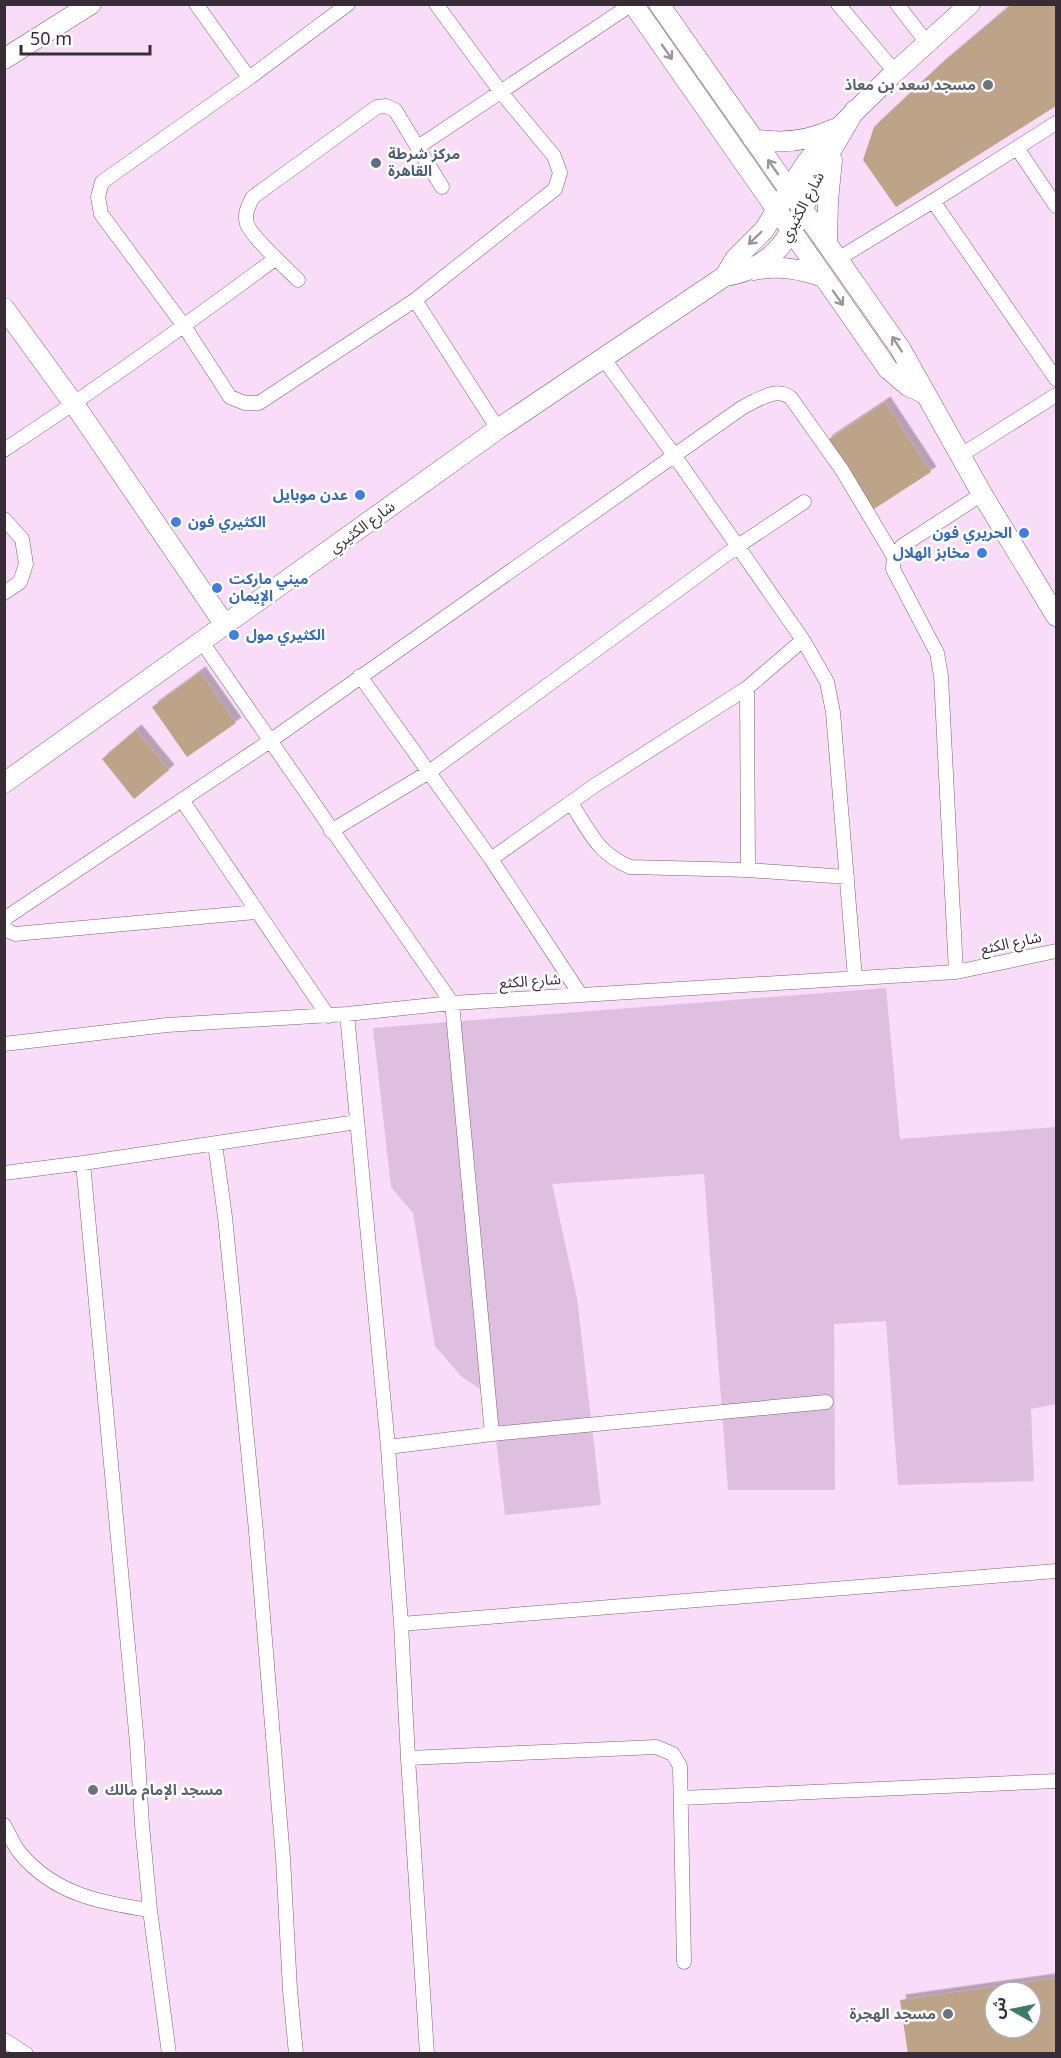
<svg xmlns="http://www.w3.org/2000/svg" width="1061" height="2058" font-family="'Noto Sans','Noto Sans Arabic',sans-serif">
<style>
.green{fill:#dfbfdf}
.building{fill:#bda388;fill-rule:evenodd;filter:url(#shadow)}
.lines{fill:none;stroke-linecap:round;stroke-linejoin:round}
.street-casing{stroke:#7a617a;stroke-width:15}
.secondary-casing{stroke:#7a617a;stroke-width:21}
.street{stroke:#fff;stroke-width:14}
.secondary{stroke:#fff;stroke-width:20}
.oneway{stroke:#9c969b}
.worship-dot{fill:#6b7280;stroke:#fff;stroke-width:2}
.service-dot{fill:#5c6f8a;stroke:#fff;stroke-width:2}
.shop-dot{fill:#3f7fe0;stroke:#fff;stroke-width:2}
.labels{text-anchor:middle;stroke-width:5;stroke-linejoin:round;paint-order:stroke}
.worship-label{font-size:15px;font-weight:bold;fill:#5b616d;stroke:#fff;text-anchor:end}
.service-label{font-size:15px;font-weight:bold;fill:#4e5e75;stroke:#fff;text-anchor:start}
.street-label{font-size:15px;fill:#382d37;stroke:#fff}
.shop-label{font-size:15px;font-weight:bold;fill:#366cbe;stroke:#fff;text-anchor:end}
</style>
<defs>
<filter id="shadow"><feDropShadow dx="5.5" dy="-5.5" stdDeviation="0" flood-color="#0004"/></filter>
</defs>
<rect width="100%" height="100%" fill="#f9dcf8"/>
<path class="green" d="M886 988 900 1139 1056 1127V1404L1031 1409 1034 1481 898 1485 886 1321 834 1324 835 1490H728L704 1174 552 1184 577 1298 601 1505 505 1515 491 1397 461 1376 435 1346 413 1213 391 1187 373 1028Z"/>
<path class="building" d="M1012 4H1056V106L896 207 863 160 874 127 941 64Z
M885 402 931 472 871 511 826 441Z
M200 672 236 723 187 757 152 707Z
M136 730 169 770 134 799 102 759Z
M1056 1978V2054H908L900 2000ZM995 1992H1031V2028H995Z"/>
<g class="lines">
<g class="street-casing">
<path id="street" d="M196 4 249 78
M348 4 249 78 102 182 98 197 101 214 184 326 230 397 245 403H259L415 300 555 189 560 173 554 156 500 91 436 4
M838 4 895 72
M897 4 927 43
M418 147 632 4
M1017 148 1056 206
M933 201 1056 379
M838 259 933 201 1056 123
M298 280C287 269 251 236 247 224 244 214 248 206 253 197L377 107 386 106 395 110 442 187
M415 300 498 429
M603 358 674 455 803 640 827 682 833 712 855 978
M4 450C97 389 186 325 275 259
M961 455 1056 395
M4 519 22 539 26 564 20 582 4 593
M202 642 452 1003 492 1434
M360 676 491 859 580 994
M747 688 748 870
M182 800 328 1016
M571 803C590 832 597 853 630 867L748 870 847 877
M331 831 429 772 738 546 804 502
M491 859 594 786 747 688 803 640
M4 922 7 917 270 741 743 407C758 400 777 386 791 398L842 470 894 557
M4 929 15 934 257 912
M956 972 941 676 937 653 893 569 894 557 902 546 982 494
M347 1014 388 1447 401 1624 408 1758 427 2054
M4 1044 167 1025 347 1014 452 1003 956 972 1056 951
M215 1144 225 1217 256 1531 283 1858 290 1990 296 2054
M83 1163 137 1743 142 1825 150 1910 169 2054
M4 1173 83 1163 357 1122
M388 1447 492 1434 826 1402
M401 1624 1056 1571
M408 1758 656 1747 673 1754 680 1766 684 1962
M681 1798 1056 1781
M4 1825C9 1834 14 1846 20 1853 54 1894 101 1903 150 1910
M4 2040 26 2054"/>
</g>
<g class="secondary-casing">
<path id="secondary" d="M633 4 888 369 908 386 926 394
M659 4 900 348 982 494 1056 616
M4 59 91 4
M753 139C781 144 807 142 834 129
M827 244 828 201 832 160
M754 270C779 265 800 269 823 277
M725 276 735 259 764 230 806 163 822 144 895 72 970 4
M4 308 74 404 225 625
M4 783 498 429 725 276C789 267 799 211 825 162 834 144 845 128 855 110"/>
</g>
<use href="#street" class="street"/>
<use href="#secondary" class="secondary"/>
</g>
<defs><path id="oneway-shaft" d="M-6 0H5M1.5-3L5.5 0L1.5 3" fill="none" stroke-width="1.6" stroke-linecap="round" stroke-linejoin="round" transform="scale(1.5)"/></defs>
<g class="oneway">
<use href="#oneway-shaft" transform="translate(667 52) rotate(55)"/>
<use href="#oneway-shaft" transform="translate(773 167) rotate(-125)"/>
<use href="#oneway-shaft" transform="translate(755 238) rotate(136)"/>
<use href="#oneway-shaft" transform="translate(838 298) rotate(55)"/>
<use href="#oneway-shaft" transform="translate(897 344) rotate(-123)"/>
</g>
<g class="worship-dot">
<circle cx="988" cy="85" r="6"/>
<circle cx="93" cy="1790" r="6"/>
<circle cx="948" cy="2014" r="6"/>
</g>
<circle class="service-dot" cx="376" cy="163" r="6"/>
<g class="shop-dot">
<circle cx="360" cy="495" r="6"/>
<circle cx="176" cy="522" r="6"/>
<circle cx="1024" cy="533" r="6"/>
<circle cx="982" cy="553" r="6"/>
<circle cx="217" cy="588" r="6"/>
<circle cx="234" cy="635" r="6"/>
</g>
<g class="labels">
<g class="worship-label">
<text x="976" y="90">مسجد سعد بن معاذ</text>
<text x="105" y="1795" text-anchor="start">مسجد الإمام مالك</text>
<text x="936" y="2019">مسجد الهجرة</text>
</g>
<g class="service-label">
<text x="388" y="159">مركز شرطة<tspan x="388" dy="17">القاهرة</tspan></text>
</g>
<g class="street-label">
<text transform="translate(802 207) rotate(-62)" y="5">شارع الكثيري</text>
<text transform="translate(362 527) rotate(-36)" y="5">شارع الكثيري</text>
<text transform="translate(1011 943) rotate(-12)" y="5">شارع الكثع</text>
<text transform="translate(530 981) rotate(-4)" y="5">شارع الكثع</text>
</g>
<g class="shop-label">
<text x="348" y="500">عدن موبايل</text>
<text x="188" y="527" text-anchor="start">الكثيري فون</text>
<text x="1012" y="538">الحريري فون</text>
<text x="970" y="558">مخابز الهلال</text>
<text x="229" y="584" text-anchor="start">ميني ماركت<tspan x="229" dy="17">الإيمان</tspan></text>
<text x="246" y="640" text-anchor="start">الكثيري مول</text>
</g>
</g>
<rect width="1061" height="2058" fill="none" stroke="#382d37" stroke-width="12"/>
<g transform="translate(1013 2010) rotate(279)"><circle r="28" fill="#ffffff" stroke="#afabaf" stroke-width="1.5"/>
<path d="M0-4.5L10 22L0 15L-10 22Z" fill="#3e7c69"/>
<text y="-9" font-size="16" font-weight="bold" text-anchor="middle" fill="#382d37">ش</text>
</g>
<path d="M21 45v9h129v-9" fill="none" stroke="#382d37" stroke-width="3"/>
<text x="30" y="45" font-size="18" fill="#382d37" stroke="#ffffff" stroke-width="4.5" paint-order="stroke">50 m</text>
</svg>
